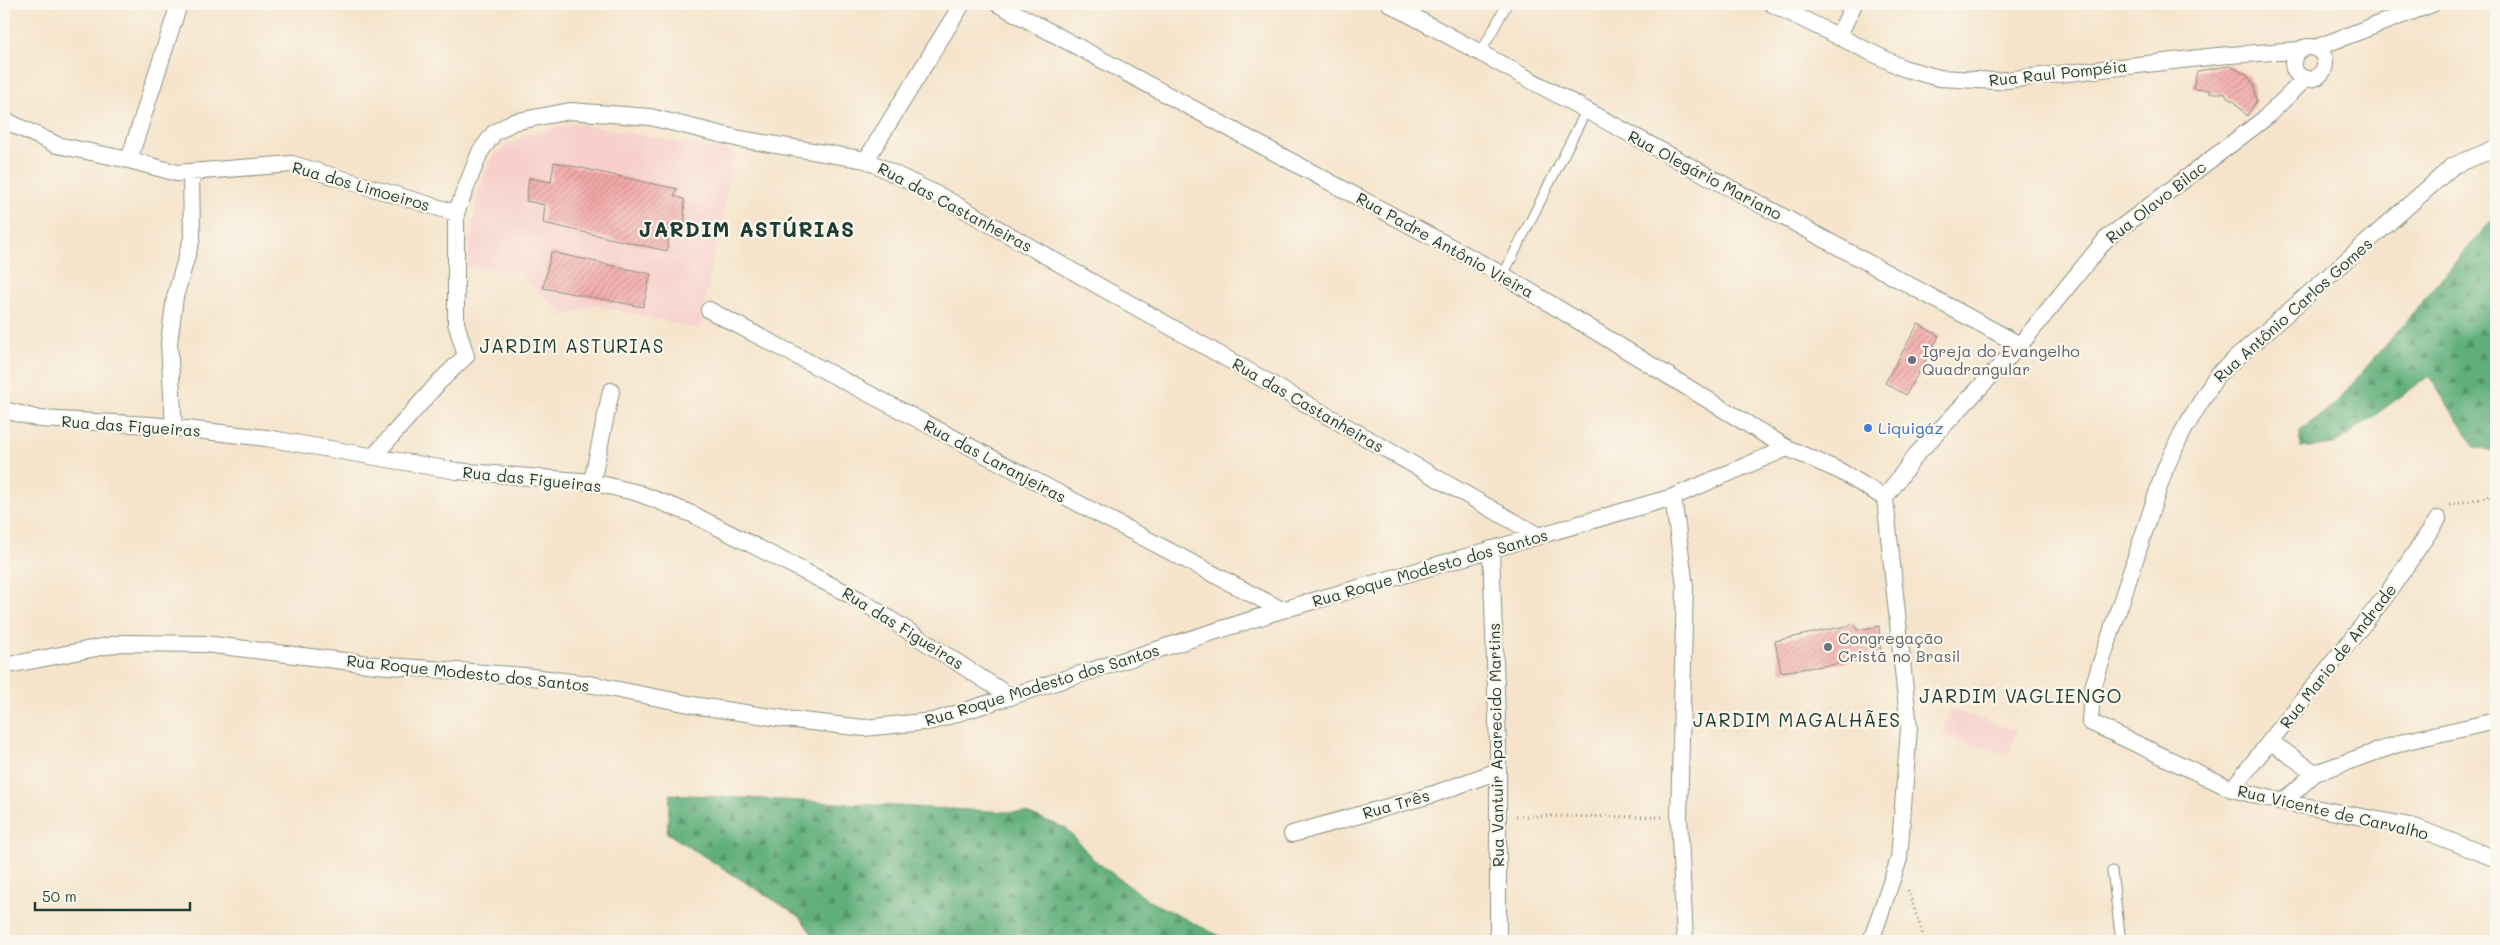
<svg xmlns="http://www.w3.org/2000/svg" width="2500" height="945" font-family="Mali,sans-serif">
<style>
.built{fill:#f7d0cc}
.forest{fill:url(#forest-firs);stroke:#407657}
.building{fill:url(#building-hatch)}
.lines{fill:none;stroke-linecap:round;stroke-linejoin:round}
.lane-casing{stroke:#8a9080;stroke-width:11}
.street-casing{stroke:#8a9080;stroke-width:18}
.path{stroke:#8a9080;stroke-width:3;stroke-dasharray:1 4;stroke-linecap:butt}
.lane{stroke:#fff;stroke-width:9}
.street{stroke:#fff;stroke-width:16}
.worship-dot{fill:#6b7280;stroke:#fbf7ec;stroke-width:2}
.shop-dot{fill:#3f7fe0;stroke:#fbf7ec;stroke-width:2}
.labels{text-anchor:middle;stroke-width:4.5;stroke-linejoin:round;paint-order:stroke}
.street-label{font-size:16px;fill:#1f3d34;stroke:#fbf7ec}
.worship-label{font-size:16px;fill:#5b616d;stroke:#fbf7ec;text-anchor:start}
.shop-label{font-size:16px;fill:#366cbe;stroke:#fbf7ec;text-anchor:start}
.quarter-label{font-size:19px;letter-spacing:1px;fill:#1f3d34;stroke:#fbf7ec}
.district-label{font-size:21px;font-weight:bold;letter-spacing:1px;fill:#1f3d34;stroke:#fbf7ec}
</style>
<defs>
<pattern id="forest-firs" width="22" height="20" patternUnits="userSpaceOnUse" patternTransform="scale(1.25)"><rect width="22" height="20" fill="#61af7a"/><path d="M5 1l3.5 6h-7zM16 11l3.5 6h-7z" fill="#4f9065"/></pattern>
<pattern id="building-hatch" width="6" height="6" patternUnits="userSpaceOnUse" patternTransform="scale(1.25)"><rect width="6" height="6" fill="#f3a9a8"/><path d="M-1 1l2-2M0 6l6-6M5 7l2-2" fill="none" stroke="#c48b8a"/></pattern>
</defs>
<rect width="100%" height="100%" fill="#fbf7ec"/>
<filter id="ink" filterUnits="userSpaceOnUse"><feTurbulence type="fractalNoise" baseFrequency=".02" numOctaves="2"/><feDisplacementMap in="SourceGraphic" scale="10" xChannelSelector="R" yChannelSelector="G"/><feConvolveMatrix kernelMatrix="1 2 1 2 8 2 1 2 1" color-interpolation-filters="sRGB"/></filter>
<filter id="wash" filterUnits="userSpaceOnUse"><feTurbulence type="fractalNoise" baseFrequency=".0096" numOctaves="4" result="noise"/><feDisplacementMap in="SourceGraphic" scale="20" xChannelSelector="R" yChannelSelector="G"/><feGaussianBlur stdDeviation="1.12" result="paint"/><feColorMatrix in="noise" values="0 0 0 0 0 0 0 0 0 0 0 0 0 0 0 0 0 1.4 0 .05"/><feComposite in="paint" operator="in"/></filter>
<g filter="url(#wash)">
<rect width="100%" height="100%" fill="#f5e4cb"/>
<path class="built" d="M575 123 735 152 699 329 595 305 564 316 518 272 467 266 478 192 493 156 524 136Z
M1950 709 2017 731 2009 755 1943 734Z"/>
<path class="forest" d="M2496 220V451L2475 448 2429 376 2335 444 2300 448V431L2335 404 2491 221Z
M670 794 1026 813 1066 828 1093 859 1149 901 1230 941H817L799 916 667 833Z"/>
<g id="blocks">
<path class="building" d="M2230 66 2247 75 2254 85 2256 102 2247 116 2234 101 2227 98 2225 93H2209V90L2193 89 2197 71Z
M554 162 677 189 674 196 684 199 685 226 670 224 667 251 543 223 545 205 526 201 529 178 551 182Z
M551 252 651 274 643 307 543 288Z
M1918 324 1939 336 1906 395 1885 383Z
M1855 624 1857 630 1879 626 1881 655 1865 654 1864 660 1781 672 1775 641Z"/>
</g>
</g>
<g filter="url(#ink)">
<use href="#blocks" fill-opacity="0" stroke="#8a9080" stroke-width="1"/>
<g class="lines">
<g class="lane-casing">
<path id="lane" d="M1480 54 1507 4
M1503 275 1586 111
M2112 871 2121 941"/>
</g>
<g class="street-casing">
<path id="street" d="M998 4 1503 275 1787 448 1840 471 1885 498
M1390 4 2020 345
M1772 4 1903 68 1939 78 1997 81 2217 56 2299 50
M1838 37 1854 4
M2293 63a16 16 0 1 1 32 0a16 16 0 1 1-32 0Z
M2315 48 2432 4
M4 120 57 145 129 160 177 173 292 164 456 213
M2496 148 2453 166 2217 375 2182 433 2165 469 2092 690 2090 722 2232 789 2283 802 2415 827 2496 859
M129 160 179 4
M866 160 962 4
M709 310 1282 610
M4 410 40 419 151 425 266 438 457 471 592 482 638 493 692 514 860 600 1011 697
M174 428 169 343 175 297 192 238 191 172
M374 456 439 382 466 356 456 323V213L480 152 494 133 513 122 570 111 650 117 740 139 866 160 944 198 1539 536
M592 482 611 391
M1673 497 1685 586 1679 817 1685 941
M1491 549 1498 746V941
M4 666 122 643 205 644 376 665 525 676 594 685 699 706 785 719 864 728 933 721 1282 610 1673 497 1787 448
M2271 742 2315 773
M2232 789 2385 597 2438 519
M2283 802 2315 773 2407 741 2496 721
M1292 834 1434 794 1498 771
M1871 941 1899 859 1909 728 1885 498 1916 455 2020 345 2106 239 2264 119 2305 79"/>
</g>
<path class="path" d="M2449 505 2496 495
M1516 816 1662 817
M1908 890 1925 941"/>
<use href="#lane" class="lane"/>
<use href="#street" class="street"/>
</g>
</g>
<g class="worship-dot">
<circle cx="1912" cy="360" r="5"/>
<circle cx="1828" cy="647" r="5"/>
</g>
<circle class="shop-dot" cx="1868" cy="428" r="5"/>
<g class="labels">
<g class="street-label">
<text transform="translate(2058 73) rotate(-6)" y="6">Rua Raul Pompéia</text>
<text transform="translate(1705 175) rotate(28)" y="6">Rua Olegário Mariano</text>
<text transform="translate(361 186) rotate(16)" y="6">Rua dos Limoeiros</text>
<text transform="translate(2156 202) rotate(-38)" y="6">Rua Olavo Bilac</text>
<text transform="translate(955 207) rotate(28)" y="6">Rua das Castanheiras</text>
<text transform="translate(1445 245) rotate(29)" y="6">Rua Padre Antônio Vieira</text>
<text transform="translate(2293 310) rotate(-42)" y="6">Rua Antônio Carlos Gomes</text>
<text transform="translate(1308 405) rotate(30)" y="6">Rua das Castanheiras</text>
<text transform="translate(131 426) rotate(4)" y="6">Rua das Figueiras</text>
<text transform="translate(995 461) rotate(28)" y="6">Rua das Laranjeiras</text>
<text transform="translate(532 479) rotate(6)" y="6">Rua das Figueiras</text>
<text transform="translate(1430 568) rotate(-16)" y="6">Rua Roque Modesto dos Santos</text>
<text transform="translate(903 628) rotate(32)" y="6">Rua das Figueiras</text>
<text transform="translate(2338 656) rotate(-52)" y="6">Rua Mario de Andrade</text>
<text transform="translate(468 673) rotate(6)" y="6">Rua Roque Modesto dos Santos</text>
<text transform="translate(1042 685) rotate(-17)" y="6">Rua Roque Modesto dos Santos</text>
<text transform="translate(1496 745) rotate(-91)" y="6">Rua Vantuir Aparecido Martins</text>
<text transform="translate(1396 804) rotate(-16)" y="6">Rua Três</text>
<text transform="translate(2333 812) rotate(13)" y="6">Rua Vicente de Carvalho</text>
</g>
<g class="worship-label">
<text x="1922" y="357">Igreja do Evangelho<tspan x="1922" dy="18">Quadrangular</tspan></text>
<text x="1838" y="644">Congregação<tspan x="1838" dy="18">Cristã no Brasil</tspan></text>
</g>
<g class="shop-label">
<text x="1878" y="434">Liquigáz</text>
</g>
<g class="quarter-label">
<text x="572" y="353">JARDIM ASTURIAS</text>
<text x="2021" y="703">JARDIM VAGLIENGO</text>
<text x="1797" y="727">JARDIM MAGALHÃES</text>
</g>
<g class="district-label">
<text x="747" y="237">JARDIM ASTÚRIAS</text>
</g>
</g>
<rect width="2500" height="945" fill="none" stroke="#fbf7ec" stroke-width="20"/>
<path d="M35 902v8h155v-8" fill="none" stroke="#1f3d34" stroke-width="2.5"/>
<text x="42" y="902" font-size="15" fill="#1f3d34" stroke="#fbf7ec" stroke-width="4" paint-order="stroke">50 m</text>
</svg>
